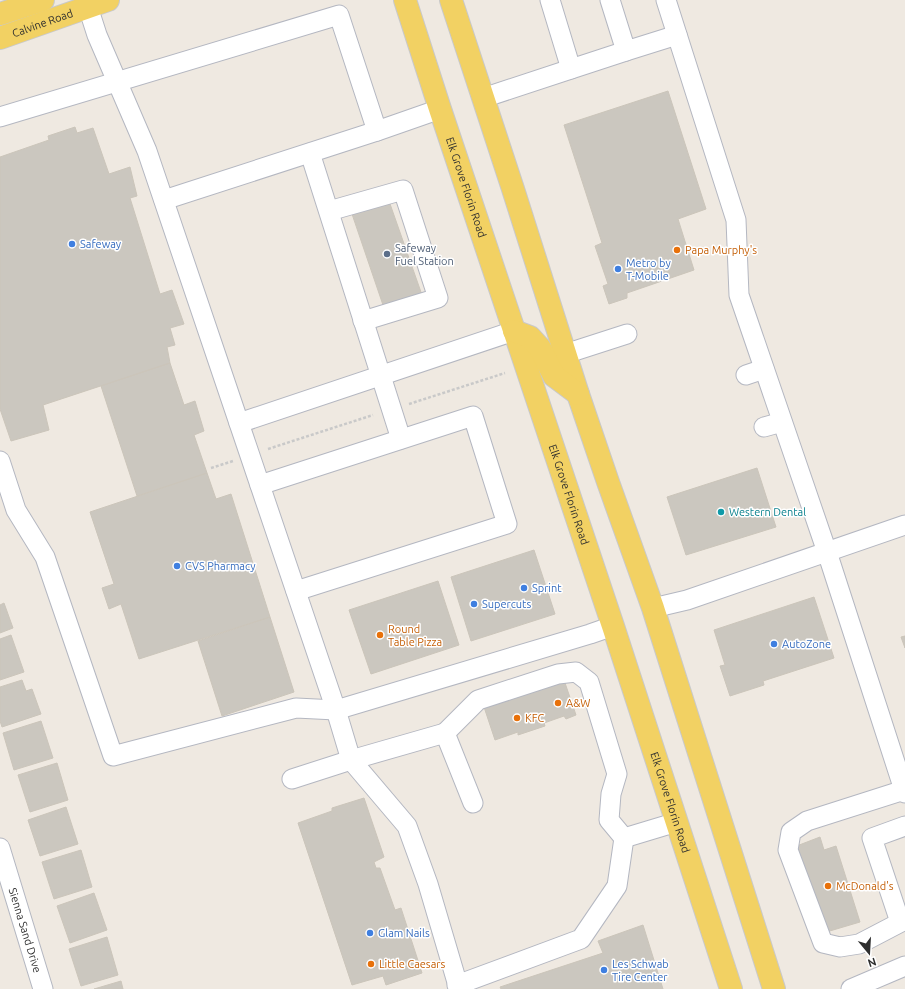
<svg xmlns="http://www.w3.org/2000/svg" width="905" height="989" font-family="Ubuntu,sans-serif">
<style>
.building{fill:#cbc7bf;stroke:#cbc5ba}
.lines{fill:none;stroke-linecap:round;stroke-linejoin:round}
.minor-casing{stroke:#b4b7c1;stroke-width:21}
.major-casing{stroke:#c9c9c9;stroke-width:24}
.path{stroke:#c9c9c9;stroke-width:2.5;stroke-dasharray:3 2;stroke-linecap:butt}
.minor{stroke:#fff;stroke-width:19}
.major{stroke:#f2d163;stroke-width:22}
.shop-dot{fill:#3f7fe0;stroke:#fff;stroke-width:1.5}
.food-dot{fill:#e8710a;stroke:#fff;stroke-width:1.5}
.service-dot{fill:#5c6f8a;stroke:#fff;stroke-width:1.5}
.culture-dot{fill:#0f9aa8;stroke:#fff;stroke-width:1.5}
.labels{text-anchor:middle;stroke-width:3;stroke-linejoin:round;paint-order:stroke}
.street-label{font-size:11px;fill:#2e2e2e;stroke:#fff}
.shop-label{font-size:11px;fill:#366cbe;stroke:#fff;text-anchor:start}
.service-label{font-size:11px;fill:#4e5e75;stroke:#fff;text-anchor:start}
.food-label{font-size:11px;fill:#c56008;stroke:#fff;text-anchor:start}
.culture-label{font-size:11px;fill:#0d838f;stroke:#fff;text-anchor:start}
</style>
<rect width="100%" height="100%" fill="#efe9e1"/>
<path class="building" d="M668 91 706 209 678 219 694 270 627 293V298L609 304 603 286 608 284 595 246 602 243 564 125Z
M75 127 77 133 93 128 109 174 130 167 137 196 130 198 160 294 172 290 184 324 170 328 175 345 167 347 170 363 43 405 49 430 11 441 0 409V157L49 140 48 136Z
M389 201 422 295 384 308 352 214Z
M170 363 184 405 195 401 204 431 194 435 207 473 137 496 101 386Z
M757 468 776 527 686 555 667 497Z
M207 473 216 499 231 494 270 617 139 659 121 604 109 609 102 588 114 584 90 512Z
M534 550 555 614 471 641 451 577Z
M438 581 459 645 371 674 349 610Z
M814 597 834 658 763 681 764 685 730 696 720 666 725 665 714 630Z
M4 603 13 628 0 633V605Z
M270 617 294 692 222 716 198 641Z
M11 635 24 672 0 680V639Z
M905 636V648L901 637Z
M22 680 26 691 32 689 41 714 2 727 0 721V687Z
M564 680 576 715 566 719 564 716 544 723 545 726 518 735V732L495 740 484 707Z
M41 721 53 758 14 770 3 733Z
M57 763 68 800 30 812 18 775Z
M364 798 384 857 374 862 376 868H380L395 910 401 908 422 973 386 985 383 976 352 985 298 823 332 811V808Z
M66 807 78 844 40 856 28 820Z
M820 837 824 850 836 846 860 922 823 933 794 847Z
M81 850 92 887 54 899 42 862Z
M94 893 107 930 70 943 57 906Z
M643 925 663 989H501L500 987 603 953 598 941Z
M107 937 118 975 81 986 69 949Z
M121 981 123 989H94Z"/>
<g class="lines">
<g class="minor-casing">
<g id="minor">
<path d="M550 0 571 69 626 51"/>
<path d="M610 0 626 51 677 35"/>
<path d="M666 0 736 220 739 295 827 552 905 793"/>
<path d="M88 7 97 35 147 151 336 710 351 760 407 826 428 884 459 989"/>
<path d="M483 98 571 69"/>
<path d="M0 117 339 15 377 131"/>
<path d="M310 153 401 439"/>
<path d="M164 200 377 131 440 109"/>
<path d="M329 211 403 190 438 298 363 321"/>
<path d="M565 354 627 334"/>
<path d="M746 375 764 369"/>
<path d="M239 423 514 331"/>
<path d="M764 427 782 422"/>
<path d="M0 461 16 510 45 557 113 756 296 708 336 710 590 634 613 626"/>
<path d="M260 485 473 416 507 524 296 591"/>
<path d="M653 608 687 600 905 525"/>
<path d="M445 733 478 700 558 674 576 672 589 682 617 774 611 794 609 820 624 838 677 822"/>
<path d="M292 779 351 760 445 733 473 803"/>
<path d="M904 790 807 821 791 832 788 850 823 943 840 947 859 944 905 920"/>
<path id="s1" d="M0 848 43 989"/>
<path d="M900 922 872 838 905 826"/>
<path d="M457 985 581 939 617 886 624 838"/>
<path d="M851 989 905 966"/>
</g>
</g>
<g class="major-casing">
<g id="major">
<path id="s2" d="M405 0 440 109 613 626 731 989"/>
<path d="M451 0 513 189 578 394 608 482 653 608 774 989"/>
<path d="M0 14 43 0"/>
<path id="s3" d="M0 38 108 0"/>
<path d="M514 331 530 337 540 348 554 376 578 394"/>
</g>
</g>
<path class="path" d="M409 404 505 373
M268 449 373 415
M211 468 233 461"/>
<use href="#minor" class="minor"/>
<use href="#major" class="major"/>
</g>
<g class="shop-dot">
<circle cx="72" cy="244" r="4"/>
<circle cx="618" cy="269" r="4"/>
<circle cx="177" cy="566" r="4"/>
<circle cx="524" cy="588" r="4"/>
<circle cx="474" cy="604" r="4"/>
<circle cx="774" cy="644" r="4"/>
<circle cx="370" cy="933" r="4"/>
<circle cx="604" cy="970" r="4"/>
</g>
<g class="food-dot">
<circle cx="677" cy="250" r="4"/>
<circle cx="380" cy="635" r="4"/>
<circle cx="558" cy="703" r="4"/>
<circle cx="517" cy="718" r="4"/>
<circle cx="828" cy="886" r="4"/>
<circle cx="371" cy="964" r="4"/>
</g>
<circle class="service-dot" cx="387" cy="254" r="4"/>
<circle class="culture-dot" cx="721" cy="512" r="4"/>
<g class="labels">
<g class="street-label">
<text dy="4" stroke="none"><textPath href="#s3" startOffset="45">Calvine Road</textPath></text>
<text dy="4" stroke="none"><textPath href="#s2" startOffset="197">Elk Grove Florin Road</textPath></text>
<text dy="4" stroke="none"><textPath href="#s2" startOffset="521">Elk Grove Florin Road</textPath></text>
<text dy="4" stroke="none"><textPath href="#s2" startOffset="845">Elk Grove Florin Road</textPath></text>
<text dy="4" stroke="none"><textPath href="#s1" startOffset="86">Sienna Sand Drive</textPath></text>
</g>
<g class="shop-label">
<text x="80" y="248">Safeway</text>
<text x="626" y="267">Metro by<tspan x="626" dy="13">T-Mobile</tspan></text>
<text x="185" y="570">CVS Pharmacy</text>
<text x="532" y="592">Sprint</text>
<text x="482" y="608">Supercuts</text>
<text x="782" y="648">AutoZone</text>
<text x="378" y="937">Glam Nails</text>
<text x="612" y="968">Les Schwab<tspan x="612" dy="13">Tire Center</tspan></text>
</g>
<g class="service-label">
<text x="395" y="252">Safeway<tspan x="395" dy="13">Fuel Station</tspan></text>
</g>
<g class="food-label">
<text x="685" y="254">Papa Murphy's</text>
<text x="388" y="633">Round<tspan x="388" dy="13">Table Pizza</tspan></text>
<text x="566" y="707">A&amp;W</text>
<text x="525" y="722">KFC</text>
<text x="836" y="890">McDonald's</text>
<text x="379" y="968">Little Caesars</text>
</g>
<g class="culture-label">
<text x="729" y="516">Western Dental</text>
</g>
</g>
<g transform="translate(869 953) rotate(162)" stroke="#ffffff" stroke-width="3" paint-order="stroke">
<path d="M0-3L7 15L0 10L-7 15Z" fill="#2e2e2e"/>
<text y="-6" font-size="11" font-weight="bold" text-anchor="middle" fill="#2e2e2e">N</text>
</g>
</svg>
